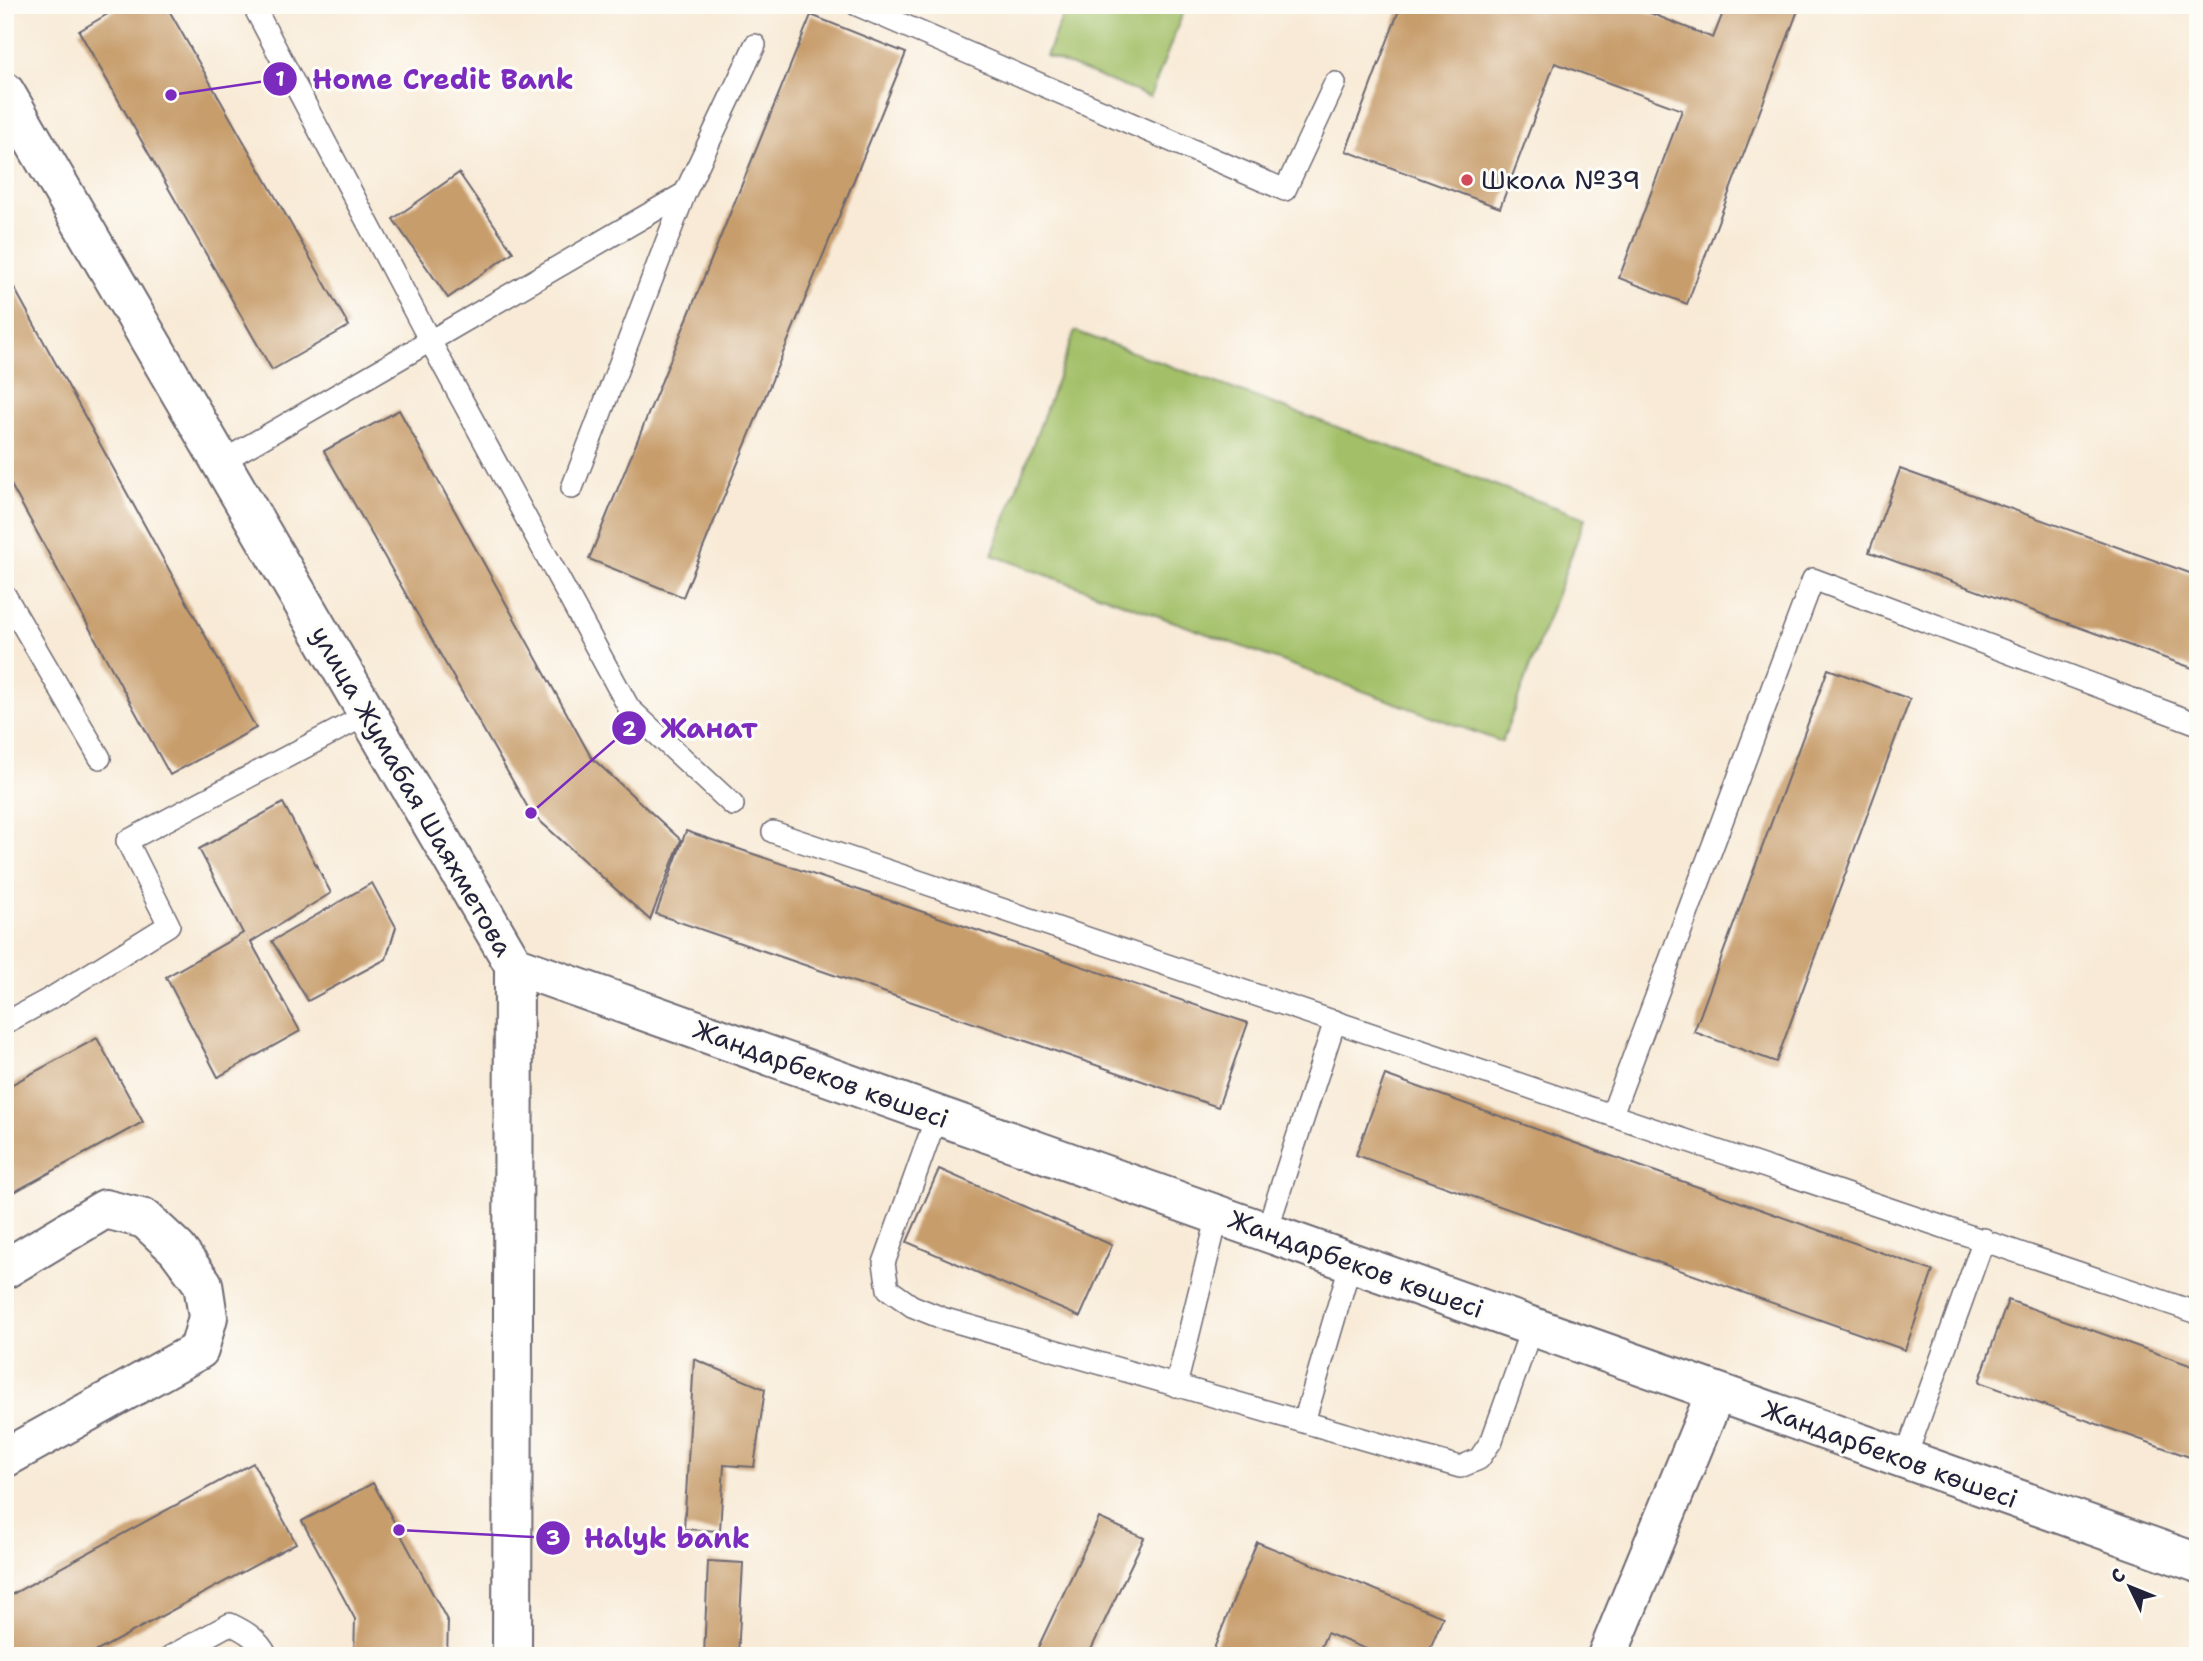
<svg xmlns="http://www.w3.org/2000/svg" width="2203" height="1661" font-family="'Shantell Sans',sans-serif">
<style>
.green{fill:#a3c068;stroke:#627152;stroke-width:2}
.building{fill:#c79d6c}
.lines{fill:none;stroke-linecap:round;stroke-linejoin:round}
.service-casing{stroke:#6d6871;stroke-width:24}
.minor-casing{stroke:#6d6871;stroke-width:42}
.tertiary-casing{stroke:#6d6871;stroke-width:42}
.service{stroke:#fff;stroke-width:21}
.minor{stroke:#fff;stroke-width:38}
.tertiary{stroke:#fff;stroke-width:38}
.poi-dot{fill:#d1495b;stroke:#fdfcf7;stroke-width:2.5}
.labels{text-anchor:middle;stroke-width:6;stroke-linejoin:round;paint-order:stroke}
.poi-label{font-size:26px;fill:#22223b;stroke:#fdfcf7;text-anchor:start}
.street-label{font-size:26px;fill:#22223b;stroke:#fdfcf7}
.leader{fill:none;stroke:#7b2cbf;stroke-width:2.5}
.callout-dot{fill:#7b2cbf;stroke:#fdfcf7;stroke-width:2.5}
.mark-label{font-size:21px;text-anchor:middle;font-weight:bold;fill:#fff}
.callout-label{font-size:28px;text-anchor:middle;font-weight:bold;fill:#7b2cbf;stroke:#fdfcf7;stroke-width:6;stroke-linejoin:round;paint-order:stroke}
</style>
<rect width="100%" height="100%" fill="#fdfcf7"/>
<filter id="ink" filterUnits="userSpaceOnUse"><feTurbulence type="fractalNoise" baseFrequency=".0143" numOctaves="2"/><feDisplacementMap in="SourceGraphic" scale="14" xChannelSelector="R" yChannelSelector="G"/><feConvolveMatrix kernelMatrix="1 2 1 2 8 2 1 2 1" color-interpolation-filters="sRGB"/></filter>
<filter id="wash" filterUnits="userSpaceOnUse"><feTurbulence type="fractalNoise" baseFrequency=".00686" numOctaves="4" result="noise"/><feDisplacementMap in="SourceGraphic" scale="28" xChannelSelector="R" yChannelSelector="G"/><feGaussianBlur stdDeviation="1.57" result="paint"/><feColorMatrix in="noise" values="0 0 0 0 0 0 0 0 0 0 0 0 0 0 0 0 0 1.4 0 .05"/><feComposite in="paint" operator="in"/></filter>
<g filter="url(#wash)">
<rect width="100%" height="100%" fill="#f8ead6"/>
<path class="green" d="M1067 5H1186L1150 97 1046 56Z
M1075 331 1585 518 1502 742 992 555Z"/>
<g id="blocks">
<path class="building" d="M123 5H166L349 326 272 370 79 31Z
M1401 5H1630L1713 38 1726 5H1800L1687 304 1619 278 1682 110 1555 63 1500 208 1346 151Z
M811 15 906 53 683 597 589 559Z
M459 173 513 252 448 298 393 219Z
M5 271 256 728 170 775 5 474Z
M399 410 591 757 681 840 650 920 531 813 324 451Z
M1900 469 2198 576V670L1869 552Z
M1828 669 1910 699 1776 1062 1694 1032Z
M283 803 331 893 251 942 300 1031 218 1077 166 977 243 933 199 849Z
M686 831 1248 1023 1218 1107 656 914Z
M372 883 396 927 386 959 308 1001 272 941Z
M97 1038 143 1122 5 1197V1088Z
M1385 1075 1933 1271 1905 1350 1356 1155Z
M939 1169 1112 1245 1080 1317 907 1242Z
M2008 1300 2198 1368V1460L1979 1382Z
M694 1359 765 1389 754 1467 724 1465 720 1531 684 1529Z
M253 1463 296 1543 88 1656H5V1598Z
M373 1483 448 1622 447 1656H354L355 1619 302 1521Z
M1099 1518 1144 1538 1088 1656H1034Z
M1257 1542 1443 1617 1427 1656H1383L1327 1633 1317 1656H1211Z
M708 1561 743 1563 738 1656H704Z"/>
</g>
</g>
<g filter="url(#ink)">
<use href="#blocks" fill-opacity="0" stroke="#6d6871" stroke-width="2"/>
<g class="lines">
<g class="service-casing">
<path id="service" d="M857 5 1285 190 1335 83
M685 193 430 341 629 708 733 805
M221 462 430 341 253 5
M572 488 685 193 755 45
M5 595 100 758
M773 832 2198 1313
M5 1023 53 997 169 925 127 841 368 714
M1612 1114 1813 579 2198 724
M937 1115 884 1263 888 1289 912 1306 942 1318 1460 1467 1479 1459 1492 1440 1532 1327
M1266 1233 1335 1021
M1176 1386 1218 1215
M1304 1422 1351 1262
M1905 1459 1984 1239
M171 1656 230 1624C247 1632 258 1639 267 1656"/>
</g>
<g class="minor-casing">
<path id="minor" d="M514 965 2198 1563
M5 1269 105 1209 145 1219 177 1249 203 1284 208 1317 199 1350 5 1458
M1607 1656 1716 1392"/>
</g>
<g class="tertiary-casing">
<path id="tertiary" d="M5 92 514 965 512 1656"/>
</g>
<use href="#service" class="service"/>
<use href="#minor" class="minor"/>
<use href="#tertiary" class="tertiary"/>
</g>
</g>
<circle class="poi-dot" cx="1467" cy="180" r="7"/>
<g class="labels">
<g class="poi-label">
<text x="1481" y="189">Школа №39</text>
</g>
<g class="street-label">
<text transform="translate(412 791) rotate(60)" y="9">улица Жумабая Шаяхметова</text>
<text transform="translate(821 1074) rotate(20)" y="9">Жандарбеков көшесі</text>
<text transform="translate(1356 1264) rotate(20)" y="9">Жандарбеков көшесі</text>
<text transform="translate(1890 1454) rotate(20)" y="9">Жандарбеков көшесі</text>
</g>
</g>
<path class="leader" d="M171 95L280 79M531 813L629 728M399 1530L553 1538"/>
<g class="callout-dot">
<circle cx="171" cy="95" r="7"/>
<circle cx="531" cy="813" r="7"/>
<circle cx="399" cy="1530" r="7"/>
<circle cx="280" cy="79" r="18"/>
<circle cx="629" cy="728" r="18"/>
<circle cx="553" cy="1538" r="18"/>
</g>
<g class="mark-label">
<text x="280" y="86">1</text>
<text x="629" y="736">2</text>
<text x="553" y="1545">3</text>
</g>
<g class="callout-label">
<text x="443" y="89">Home Credit Bank</text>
<text x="709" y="738">Жанат</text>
<text x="667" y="1548">Halyk bank</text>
</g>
<rect width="2203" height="1661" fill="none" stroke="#fdfcf7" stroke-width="28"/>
<g transform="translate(2130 1587) rotate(313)" stroke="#fdfcf7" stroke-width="5" paint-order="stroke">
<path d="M0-5L12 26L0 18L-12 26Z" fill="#22223b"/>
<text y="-10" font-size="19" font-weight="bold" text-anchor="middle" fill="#22223b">С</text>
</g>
</svg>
